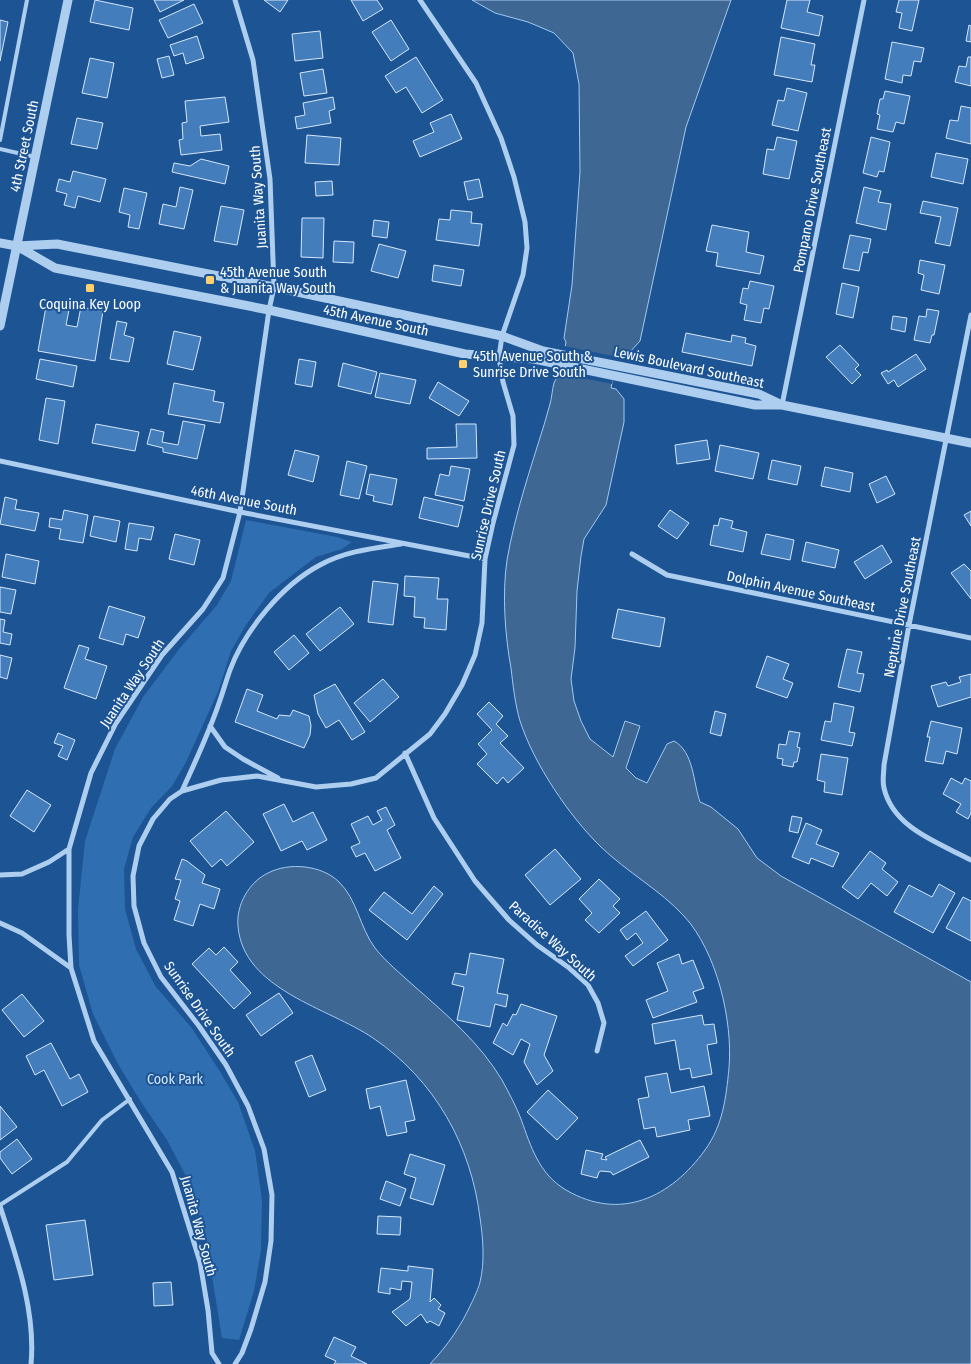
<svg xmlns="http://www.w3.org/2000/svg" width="971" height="1364" font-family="'Fira Sans Condensed',sans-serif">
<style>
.green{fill:#306eb2}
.water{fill:#3f6794;stroke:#a2c9f1}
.pier{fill:#1c5494}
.building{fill:#447dbb;stroke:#d5e7fb}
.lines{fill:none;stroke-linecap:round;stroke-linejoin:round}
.path{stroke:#aeceef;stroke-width:2.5;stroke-dasharray:2.5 4;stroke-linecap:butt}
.service{stroke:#aeceef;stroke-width:4}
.minor{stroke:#aeceef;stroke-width:5}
.tertiary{stroke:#aeceef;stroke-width:9}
.poi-dot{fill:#ffd06d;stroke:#1c5494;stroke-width:2}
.labels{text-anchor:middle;stroke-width:4;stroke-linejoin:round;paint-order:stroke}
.street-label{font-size:14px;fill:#fff;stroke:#1c5494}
.poi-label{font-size:14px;fill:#fff;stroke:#1c5494;text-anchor:start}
.park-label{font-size:14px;fill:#d5e7fb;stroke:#1c5494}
</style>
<rect width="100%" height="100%" fill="#1c5494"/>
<path class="green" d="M246 520 337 537 352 542 342 549 316 557 296 572 269 593 246 625 231 651 218 692 185 764 172 786 151 808 133 837 124 869 125 909 136 949 156 987 191 1027 219 1070 238 1102 255 1151 262 1200 261 1250 254 1291 239 1340 222 1338 205 1233 187 1178 167 1140 141 1102 118 1064 93 1014 79 965 78 909 85 841 115 749 143 697 180 648 217 605 231 581Z"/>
<path class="water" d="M472 0H731L686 127 640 341 630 352 618 353 611 388 616 389 624 399V422L606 505 584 539 581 556 577 591 575 648 571 679 574 701 581 721 590 739 613 757 625 721 640 726 626 768 636 778 647 783 667 744 674 741C694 752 693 782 700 802L711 807 738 829 757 858 781 876 971 982V1364H430C448 1345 461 1326 472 1302 474 1298 479 1287 480 1282 485 1262 483 1238 480 1218 471 1145 435 1080 373 1038 329 1008 243 990 238 926 236 905 249 882 268 873 289 862 322 865 339 882 357 899 360 928 375 948 386 962 401 974 414 986 446 1014 480 1043 502 1080 509 1093 516 1106 521 1119 531 1147 539 1174 566 1190 621 1222 671 1197 705 1150 723 1125 726 1098 729 1068 733 1021 717 952 684 916 660 890 627 872 601 847 569 816 534 764 520 721 515 704 513 685 511 668 505 636 502 593 507 560 515 514 530 470 544 425 546 418 548 411 550 404 552 397 552 390 554 383 555 380 558 377 559 374 563 364 564 352 566 342L564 338 572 285 580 172 579 84 573 53 554 33 528 22 495 13Z"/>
<path class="pier" d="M564 346 618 357 612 384 558 373Z"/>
<path class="building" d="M95 0 133 8 129 30 90 22Z
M154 0H184L160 12Z
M264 0H288L280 12Z
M351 0H377L383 9 363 21Z
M787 0H810L807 12 823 16 819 36 781 28Z
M899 0H919L912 31 899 28 902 13 896 12Z
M194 4 203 23 168 38 159 20Z
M0 20 8 22 0 61Z
M391 20 409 49 391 61 372 32Z
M969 25 971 26V42L966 41Z
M320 31 323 58 295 61 292 34Z
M197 36 204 58 186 64 183 53 174 56 170 45Z
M781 37 815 44 811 65H815L812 82 774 75Z
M892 42 924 48 921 62 914 61 911 76 903 75 902 83 885 79Z
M169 56 174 75 162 78 157 59Z
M416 57 443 100 422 113 406 87 396 93 385 76Z
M968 57H971V86L955 82 959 66 966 67Z
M90 58 114 63 107 98 82 93Z
M323 69 327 93 304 96 300 73Z
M787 88 807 93 798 131 772 125 778 100 784 101Z
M885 91 910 96 904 124 896 122 893 132 877 129 880 115 877 114 880 99H883Z
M225 97 229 122 200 126 201 136 220 134 222 150 181 155 179 140 183 139 182 123 187 122 185 101Z
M333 97 335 109 329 111 331 123 297 129 295 117 305 115 303 103Z
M961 106 971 108V144L946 138 950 120 958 121Z
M451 114 462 139 420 157 413 141 434 132 430 123Z
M77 118 103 123 97 149 71 144Z
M307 135 341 138 339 165 305 163Z
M777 137 797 141 789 179 763 174 767 149 774 150Z
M871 137 890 142 884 172 879 171 877 177 863 173Z
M936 153 968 159 963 184 931 177Z
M201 159 229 166 225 184 172 172 174 163 190 166Z
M73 171 106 179 100 202 78 196 75 208 64 205 67 194 56 191 59 179 70 182Z
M479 179 483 197 468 200 464 182Z
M332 181 333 195 316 196 315 182Z
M180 187 193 190 184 229 159 224 163 204 176 207Z
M864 187 881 191 878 202 891 204 886 230 856 223Z
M124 188 147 193 139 229 128 227 130 215 119 212Z
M923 201 958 208 950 246 935 243 941 217 920 213Z
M221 206 244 210 237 245 214 241Z
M451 210 472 212 471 223 482 224 479 246 436 240 439 219 450 220Z
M302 218H324L323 258 301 257Z
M374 220 389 222 387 238 372 236Z
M712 225 749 232 746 252 764 256 760 274 716 266 718 253 706 251Z
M850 235 871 239 868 253 863 252 859 271 843 268Z
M334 241 354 242 353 263 333 262Z
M379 244 406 251 398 278 371 271Z
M920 260 945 265 939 294 921 290 924 275 918 273Z
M434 265 464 270 461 286 432 281Z
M750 281 774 286 769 309 764 308 761 323 744 320 747 305 740 303 743 288 748 289Z
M842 283 859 287 853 318 836 314Z
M47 301 70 305 66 325 77 327 81 307 103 311 95 361 38 351Z
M927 309 939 311 934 335H932L930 343 914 340 919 316 926 317Z
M893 316 907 318 905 332 891 329Z
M117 321 127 323 124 335 134 338 129 362 110 359Z
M174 331 201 337 193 370 167 364Z
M686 333 731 342 732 335 746 338 745 343 756 346 752 366 682 352Z
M840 345 859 365 855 369 861 375 852 384 826 357Z
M916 354 926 369 898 387 894 380 888 384 881 373 887 370 888 372Z
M40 359 77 366 73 387 36 379Z
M299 359 316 362 312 387 295 384Z
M343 363 377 372 371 394 338 386Z
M380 373 416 380 410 404 375 397Z
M438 382 469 401 459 416 429 398Z
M174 383 215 391 213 401 224 403 220 423 168 414Z
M46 398 65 401 58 444 39 440Z
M183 421 205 425 197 459 163 452V448L147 444 151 429 164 432 162 442 178 445Z
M96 424 139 432 135 451 92 443Z
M456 424H476L477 458 427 459V448L457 447Z
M707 440 710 459 677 464 675 445Z
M720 445 759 453 753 479 715 471Z
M295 450 319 456 313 482 288 475Z
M772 460 801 466 797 485 768 479Z
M347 461 367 466 359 499 340 495Z
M451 466 470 469 464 501 435 495 440 474 449 476Z
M825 467 853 473 850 492 821 486Z
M370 474 397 479 392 505 373 501 374 496 366 494Z
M886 476 895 494 877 503 869 484Z
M5 497 17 500 15 509 39 513 35 531 0 524Z
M424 497 463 506 458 527 419 518Z
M64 510 88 515 83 543 59 539 61 529 49 527 50 518 62 520Z
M670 510 689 523 677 539 658 526Z
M971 511V526L964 515Z
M94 516 120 521 116 542 90 536Z
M720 518 733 521 731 528 747 532 743 552 710 545 714 525 718 526Z
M129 523 154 527 151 540 139 538 137 551 125 549Z
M175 534 200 540 194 565 169 559Z
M766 534 794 540 790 560 761 554Z
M806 542 839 550 835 568 802 561Z
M882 545 892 562 865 579 854 562Z
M6 554 39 561 35 584 2 577Z
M964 564 971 571V599L951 573Z
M405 576 439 578 437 599H448L446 630 424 628 425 618 414 617 415 597 404 596Z
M373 581 398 584 393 625 368 622Z
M0 587 16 590 11 614 0 612Z
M109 606 145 617 138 638 126 634 123 645 99 638Z
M340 607 354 624 320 651 306 634Z
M618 609 665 618 660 647 612 638Z
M0 619 5 620 3 632 12 634 10 645 0 643Z
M294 635 309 653 289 670 274 652Z
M79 645 89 648 85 659 107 666 96 699 64 688Z
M847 649 862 652 857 673 864 674 860 692 838 687Z
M0 655 12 658 7 679 0 677Z
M767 656 789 664 783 679 793 683 787 698 756 687Z
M971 674V697L938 707 931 686 946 682 948 686 961 682 959 677Z
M383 679 399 697 370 722 354 703Z
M335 684 365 732 352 740 339 720 326 728 318 714 314 695Z
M247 689 263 695 257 711 277 719 279 715 290 716 293 710 309 716 311 726 310 735 304 748 235 722Z
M489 702 503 716 496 724 508 736 500 743 524 768 508 783 503 777 497 784 477 764 487 754 478 744 492 730 477 714Z
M834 703 854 707 849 732 855 733 852 746 821 740 825 721 831 722Z
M715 711 726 714 721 736 710 733Z
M931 721 962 728 957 754 946 751 943 764 925 761 930 737H927Z
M789 731 800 733 797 747 800 748 797 762H794L793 767 782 765 783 759 777 758 779 744 786 745Z
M58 733 75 740 67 760 58 756 63 746 54 743Z
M821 754 848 758 842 795 824 792 825 782 817 780Z
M951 778 962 784 965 778 971 781V813L968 819 956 812 961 804 943 794Z
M27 790 51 805 34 832 10 816Z
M284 804 293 822 313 812 327 840 307 850 302 841 281 851 263 814Z
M386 807 395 825 387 830 401 858 375 871 365 853 356 857 351 847 360 843 351 824 368 816 373 825 382 820 377 811Z
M226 811 254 842 227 866 221 859 212 867 190 841Z
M792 816 802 818 798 833 789 831Z
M806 823 822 830 816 844 839 853 833 867 811 858 809 864 792 857Z
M555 849 581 879 550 905 525 875Z
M870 851 886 863 882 869 898 882 887 896 871 883 858 899 842 887Z
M182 859 187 861 205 875 202 883 220 889 214 909 200 904 193 926 174 920 180 901 175 899 181 880 175 879Z
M599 879 620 899 613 906 620 913 599 933 585 920 592 913 579 899Z
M939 884 955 893 933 933 894 912 909 885 932 897Z
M434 886 443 894 407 940 369 910 384 892 412 914Z
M963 897 971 901V941L946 928Z
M646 911 668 940 633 966 625 956 643 943 636 933 627 940 620 930Z
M224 947 238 962 230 970 251 993 234 1009 192 964 209 948 216 955Z
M470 953 504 959 497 993 508 995 506 1007 495 1004 490 1027 457 1020 464 987 452 984 455 973 466 975Z
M679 954 682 964 693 960 704 988 693 992 697 1002 653 1018 646 1000 668 991 657 963Z
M279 993 293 1013 261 1036 246 1015Z
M22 994 44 1021 24 1037 2 1010Z
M521 1004 557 1016 544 1055 553 1071 537 1085 524 1062 530 1044 521 1039 513 1055 493 1043 503 1023 507 1026 513 1014 516 1015Z
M702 1015 704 1025 714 1024 717 1043 707 1045 712 1074 692 1078 690 1068 680 1070 675 1040 655 1044 652 1024Z
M51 1043 70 1079 79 1074 88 1092 62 1106 44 1070 35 1075 26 1056Z
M312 1055 326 1090 309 1097 295 1062Z
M667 1073 671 1093 704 1086 710 1116 688 1120 690 1130 657 1137 655 1127 644 1129 638 1099 649 1097 645 1077Z
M406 1080 415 1120 405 1122 407 1132 387 1136 380 1106 370 1109 366 1089Z
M548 1090 578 1118 557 1140 527 1112Z
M0 1106 17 1127 0 1140Z
M17 1139 32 1159 12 1174 0 1158V1152Z
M640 1140 649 1157 613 1175 611 1172 601 1171 599 1172 597 1178 581 1174 586 1150 603 1154 601 1159 607 1160 605 1157Z
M410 1154 445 1165 433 1205 410 1198 416 1178 404 1174Z
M386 1181 406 1189 400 1206 380 1199Z
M378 1216 401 1217 400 1235 377 1234Z
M85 1220 93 1275 54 1280 46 1225Z
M408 1266 433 1269 430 1302 434 1298 441 1305 438 1309 445 1313 439 1326 430 1321 427 1323 421 1314 406 1326 392 1312 410 1299 412 1282 402 1281 401 1290 390 1288V1294L378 1292 381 1268 408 1271Z
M171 1282 173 1305 154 1306 153 1283Z
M334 1337 356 1347 351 1356 367 1364H334L336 1361 325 1356Z"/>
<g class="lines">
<path class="path" d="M888 638 896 640"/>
<path class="service" d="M0 140 27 0
M0 149 35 157
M0 1205 67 1162 102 1120 130 1099"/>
<path class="minor" d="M971 315 909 625 884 765C884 772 882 781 884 788 893 828 939 843 971 860
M782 405 864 0
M0 461 240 512 485 559
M632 554 667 575 971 638
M210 726 225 747 243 759 278 778
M405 753 434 818 475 881 509 920 537 945 568 967 588 985 598 1003 604 1023 597 1051
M182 791C195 762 209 733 219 703 223 692 226 681 230 670 245 630 282 585 320 565 345 551 375 548 401 544
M0 875 22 874 49 862 69 849
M0 923 22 933 71 968
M0 1206C16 1256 36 1311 31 1364
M219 1364 212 1353 208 1310 200 1262 172 1172 94 1041 71 968 69 935V849L91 773 116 723 162 655 203 609 223 578 240 512 269 310 274 287 270 179 253 60 235 0
M235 1364 242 1353 251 1329 265 1282 271 1241 272 1195 264 1149 248 1106 226 1065 199 1026 161 977 144 943 134 906 133 876 139 846 153 819 170 799 182 791 221 780 257 776 316 787 351 784 376 778 430 734 445 714 462 685 475 655 482 623 485 559 493 523 514 445 513 416 503 382 499 357 502 336 523 275 527 248 525 222 514 177 501 138 476 83 420 0"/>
<path class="tertiary" d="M0 243 17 246 57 244 274 287 502 336 543 351 759 394 780 404
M17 246 55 268 269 310 465 354 534 359 755 405H782L971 443
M0 326 68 0"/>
</g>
<g class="poi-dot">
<rect x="205" y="275" width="10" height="10" rx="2.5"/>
<rect x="85" y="283" width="10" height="10" rx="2.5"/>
<rect x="458" y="359" width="10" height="10" rx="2.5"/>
</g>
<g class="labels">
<g class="street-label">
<text transform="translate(24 146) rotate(-78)" y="5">4th Street South</text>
<text transform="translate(258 197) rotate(-94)" y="5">Juanita Way South</text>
<text transform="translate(812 200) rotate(-79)" y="5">Pompano Drive Southeast</text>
<text transform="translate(376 320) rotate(12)" y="5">45th Avenue South</text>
<text transform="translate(689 367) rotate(12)" y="5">Lewis Boulevard Southeast</text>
<text transform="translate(244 500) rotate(11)" y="5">46th Avenue South</text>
<text transform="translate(488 505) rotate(-77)" y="5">Sunrise Drive South</text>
<text transform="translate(801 591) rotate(12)" y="5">Dolphin Avenue Southeast</text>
<text transform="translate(902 607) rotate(-79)" y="5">Neptune Drive Southeast</text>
<text transform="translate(132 683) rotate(-56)" y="5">Juanita Way South</text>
<text transform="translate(553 941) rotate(42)" y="5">Paradise Way South</text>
<text transform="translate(200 1009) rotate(55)" y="5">Sunrise Drive South</text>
<text transform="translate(199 1226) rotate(75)" y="5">Juanita Way South</text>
</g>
<g class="poi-label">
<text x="220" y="277">45th Avenue South<tspan x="220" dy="16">&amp; Juanita Way South</tspan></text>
<text x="90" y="309" text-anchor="middle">Coquina Key Loop</text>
<text x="473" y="361">45th Avenue South &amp;<tspan x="473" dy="16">Sunrise Drive South</tspan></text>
</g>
<g class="park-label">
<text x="175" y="1084">Cook Park</text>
</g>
</g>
</svg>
